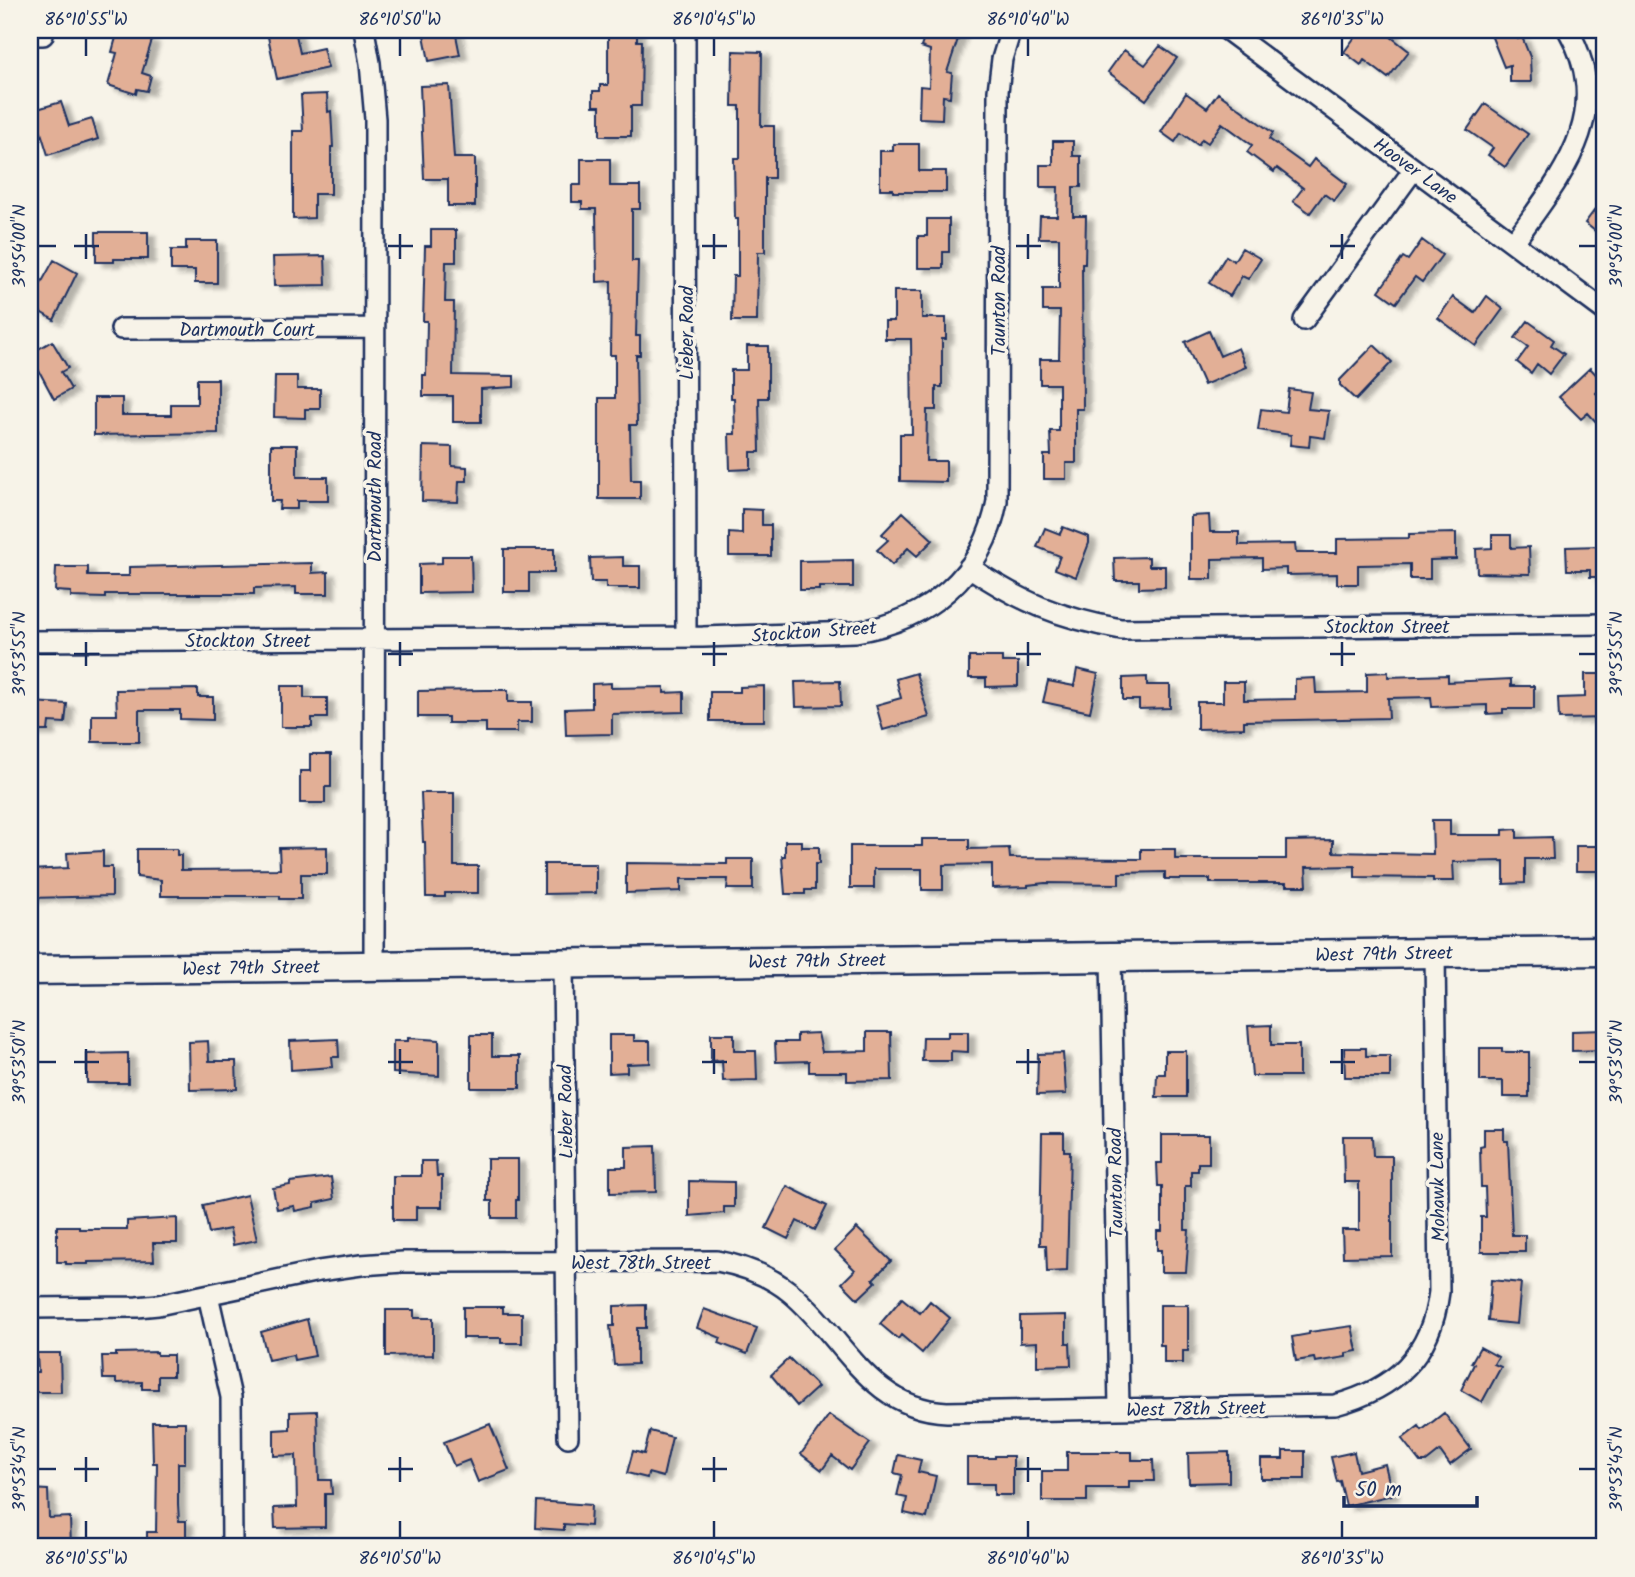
<svg xmlns="http://www.w3.org/2000/svg" width="1635" height="1577" font-family="Kalam,sans-serif">
<style>
.building{fill:#e2af96;stroke:#1b2f5e;stroke-width:2;filter:url(#shadow)}
.lines{fill:none;stroke-linecap:round;stroke-linejoin:round}
.street-casing{stroke:#1b2f5e;stroke-width:24}
.secondary-casing{stroke:#1b2f5e;stroke-width:33}
.street{stroke:#f7f3e8;stroke-width:19}
.secondary{stroke:#f7f3e8;stroke-width:28}
.ticks{fill:none;stroke:#1b2f5e;stroke-width:2.5}
.labels{text-anchor:middle;stroke-width:7;stroke-linejoin:round;paint-order:stroke}
.street-label{font-size:19px;fill:#1b2f5e;stroke:#f7f3e8}
.neatline{fill:none;stroke:#1b2f5e;stroke-width:2.5}
.ticks-label{font-size:18px;text-anchor:middle;fill:#1b2f5e}
</style>
<defs>
<filter id="shadow"><feDropShadow dx="7" dy="4" stdDeviation="2" flood-color="#0004"/></filter>
</defs>
<rect width="100%" height="100%" fill="#f7f3e8"/>
<filter id="ink" filterUnits="userSpaceOnUse"><feTurbulence type="fractalNoise" baseFrequency=".0143" numOctaves="2"/><feDisplacementMap in="SourceGraphic" scale="14" xChannelSelector="R" yChannelSelector="G"/><feConvolveMatrix kernelMatrix="1 2 1 2 8 2 1 2 1" color-interpolation-filters="sRGB"/></filter>
<g filter="url(#ink)">
<path class="building" d="M118 30 152 40 142 73 151 76 147 91 137 89 136 94 108 85 117 53 112 52Z
M280 30H295L300 53 323 48 328 68 277 79 267 32Z
M423 30H455L460 55 429 61Z
M608 30H637V41H642L641 106H631V136H600V106H593V91H600V85H608Z
M927 30H961L947 72 952 73 950 97 943 96 942 119 919 118 920 86 929 87 930 50 921 47Z
M1360 30H1395L1390 36 1409 51 1388 78 1364 60 1361 65 1344 52Z
M1489 30H1514L1518 39 1522 37 1530 57 1531 82H1510V65L1504 67Z
M1160 46 1177 58 1146 100 1108 72 1124 50 1145 65Z
M733 51 762 52 761 126H774V178H765V252H758L757 321H732L733 276H738V219H735L734 158H740V106H732Z
M449 85 454 158H475V206H448V179H424L420 86Z
M1186 93 1207 108 1218 93 1273 133 1269 139 1308 167 1314 159 1347 184 1334 201 1324 194 1310 213 1293 201 1303 188 1277 168 1274 172 1247 152 1252 145 1222 123 1208 143 1202 139 1198 145 1181 133 1175 142 1161 132Z
M327 94 328 112 331 111 333 147H331V194H314V218L293 219V131H303L301 95Z
M61 102 69 126 92 119 98 139 48 155 34 110Z
M1485 104 1528 134 1505 167 1488 155 1493 148 1467 130Z
M1053 141H1073V156H1081V187H1073V216H1086L1085 264H1082L1083 409H1076V463H1066V479H1044V455H1051L1050 431H1059V384H1040V359H1059L1060 311H1043V289H1059V238H1039L1040 216H1057L1058 187H1040V165H1053Z
M893 144H919V171H946V192H893V189H880V151H893Z
M581 159H610V186H640V209H632V261H638L636 336H640V355H636L637 425H630L631 480H640V499H599V398H615V355H610L611 281 597 282 596 209H582V202H572V185H581Z
M1605 196V239L1585 223Z
M927 219H949V252H943V268H918V236H927Z
M431 230H456V262H446L445 302H454L453 375 514 376V387L481 389V422H453V396H423V375H426L427 321H423L425 246H431Z
M96 232H148V259H114V262H96Z
M1422 240 1442 255 1422 282 1415 277 1396 303 1379 291 1403 257 1408 260Z
M186 241H217V283H195V270H171V250H186Z
M1242 248 1261 259 1248 279 1242 276 1230 296 1209 283 1226 256 1234 261Z
M325 256 326 285 274 286 273 257Z
M54 260 77 273 54 320 30 306V282L39 287Z
M894 291H922V318H946V339H942V387H936V410H927L926 461H946V482L900 481V434H912L911 339H885V321H894Z
M1487 296 1503 309 1476 346 1438 318 1453 297 1475 313Z
M1528 321 1554 340 1551 345 1564 354 1549 374 1537 364 1531 373 1517 362 1528 347 1515 338Z
M1209 331 1220 356 1238 348 1246 367 1204 385 1185 342Z
M52 341 68 368 61 372 71 389 54 399 30 354Z
M1374 345 1392 362 1356 400 1340 385V380Z
M747 346H768V398H759L760 452H751V469L730 470 729 434H735L734 398H731V370H747Z
M1590 368 1605 384 1596 393 1605 403V417L1598 424 1588 413 1581 419 1559 397Z
M275 376H297V389H320V409H305V418L274 417Z
M197 379H218V433L94 435V398H122V415H171V404H197Z
M1289 389 1311 392 1308 409 1329 411 1325 438 1310 436 1309 447 1290 445 1291 435 1258 430 1261 409 1286 412Z
M271 445H297V477H328V501H297V509H279L280 501H271Z
M423 446 452 447V466L467 467V481H459L458 502 422 501Z
M742 509 762 510V525H771V556H729V533L742 534Z
M903 512 933 540 917 556 908 548 892 565 877 550 888 540 882 534Z
M1209 515 1210 532H1239V545L1295 544 1296 553H1337V539L1409 538V534L1456 533V559L1430 560V579H1410V564L1358 565V584H1337V574L1286 575V568L1262 569V558L1212 559V579H1191V516Z
M1063 527 1089 537V543L1076 577 1055 569 1060 556 1037 547 1045 528 1060 534Z
M1492 535H1511V548L1529 547 1530 574 1477 573 1476 549 1492 548Z
M1599 546 1600 556H1605V577H1590V570H1567L1566 547Z
M504 549H554V573H529V592H504Z
M442 556H471L472 592 419 593V564L442 563Z
M623 557V566H640V588H606V582H591L590 558Z
M1149 557V566H1165V587L1139 588V581H1115L1114 558Z
M853 560V587H819V590H800V561Z
M312 563V573L328 572V594H296V587L254 588V594H105V598L71 597V592L55 591 56 567H88V576H129V567Z
M969 657H1002V662H1018V686L986 687V678H969Z
M1077 669 1098 674 1090 712 1043 702 1048 681 1074 686Z
M1388 672V677L1448 675V682L1511 679V686H1534V709H1503V713L1487 714V705L1432 707 1431 697 1388 698 1389 718 1244 721V728L1197 729V702H1223V682H1244V700L1295 699V679L1315 678 1316 693 1367 692V673Z
M916 673 929 717 883 730 876 705 901 698 896 679Z
M1585 674H1605V718L1559 719 1558 698 1585 697Z
M1147 677V685H1170V708L1139 709V700H1123V678Z
M840 681 841 706 796 707 795 682Z
M611 683V688L664 687V693L684 692V712L612 714V734L566 735 565 709 592 708V684Z
M281 686H304V698H327V718H312V727H281Z
M764 686V721H710V692H740V687Z
M198 689V697H213V720L180 719V710H139V742H92V715H117L116 690Z
M486 690H508V702H532V722H517V732H486V723H448V717H418V691Z
M30 702 67 704 65 723 49 722 48 731H30Z
M310 754H331V787H325V803H300V771H310Z
M421 793H454V866H478V893H445V897H426L425 842H423Z
M1432 820H1450V835H1503V830L1517 829V838L1552 837 1553 859H1525V883L1504 884V861L1453 862 1454 881H1433V878L1355 877V866L1306 867 1307 886H1286V883H1210V879H1165V872L1119 873V884L1045 883 1028 885V887L992 888V864L943 865V890H922V869H874V888H850V846H922V839H969V849L1009 848 1010 858 1141 859V849H1175V859H1286V841L1333 840V852L1433 854Z
M785 841H802V847H819V864H815V890H805V894H785L782 856H785Z
M1576 846H1605V871H1576Z
M327 847V874H301V899H280V896H161V880L137 877V849H177V855H181V870L280 869 279 848Z
M103 851V867H112V896L30 898V870L68 868 67 853Z
M727 859H753V889H727L728 879H681V891L626 893V863L727 864Z
M544 864H596V893L544 894Z
M1271 1025V1045H1299V1076H1252L1248 1026Z
M1605 1030V1050L1572 1051V1031Z
M867 1032H891L892 1080 847 1081V1072H809V1061L776 1062 775 1042H797V1034L818 1033 822 1052 867 1051Z
M948 1032H968V1052L951 1051V1061H922L923 1037H948Z
M711 1034H734V1051H756L757 1080 723 1081 722 1060 711 1061Z
M471 1035H492V1056H520V1088H471Z
M609 1035H634V1041H650V1063L627 1064V1072L609 1073Z
M408 1038 439 1040V1076L393 1073V1041H408Z
M338 1039 339 1057H332L333 1067 291 1070 290 1041Z
M208 1041 209 1061H236L237 1089 190 1090 189 1042Z
M1344 1048H1366V1056H1390V1077H1345Z
M1480 1048H1502V1052H1529V1097H1503V1081H1480Z
M1165 1051H1186V1097H1156L1157 1074H1165Z
M128 1053V1083H87V1054Z
M1063 1053 1066 1094 1037 1095 1038 1054Z
M1484 1129H1504V1141H1508L1512 1235H1525V1252H1481V1217H1486L1485 1187H1481L1480 1147 1484 1146Z
M1042 1133H1064V1151H1070L1067 1271 1047 1272 1046 1245H1040Z
M1162 1135H1209V1163H1198V1171H1191V1186H1185V1230H1189L1186 1272H1161V1250H1157V1231H1162V1186H1158L1157 1163H1162Z
M1343 1136H1372L1373 1156H1392V1256L1343 1257 1342 1230H1359V1182H1344Z
M655 1146 656 1192 610 1193V1167H626V1147Z
M487 1159H518V1200H516V1218H492V1201H487Z
M421 1161H436L437 1176H442V1207H416V1220H393V1176H421Z
M331 1177 334 1199 315 1203V1207L295 1211 294 1206 277 1209 273 1188 290 1185V1182Z
M689 1181 734 1182V1207H724V1213L689 1216Z
M787 1186 827 1206 815 1230 797 1221 788 1239 766 1228Z
M247 1195 257 1240 233 1245 230 1229 209 1233 203 1205Z
M177 1218V1243H153L154 1261 88 1262V1264H66V1262H57V1226H79V1229H127V1221Z
M857 1228 891 1261 873 1279 876 1282 858 1299 842 1283 855 1270 835 1250Z
M1491 1280 1521 1283 1517 1324 1488 1321Z
M902 1298 920 1313 930 1301 950 1318 922 1353 901 1335 898 1339 880 1324Z
M646 1305V1328H637V1364L614 1365 610 1326H614V1306Z
M1160 1305H1188V1351H1183V1363H1164V1345H1160Z
M463 1307H503V1313H522V1343H501V1338H463Z
M704 1309 757 1328 747 1354 719 1343 721 1338 697 1328Z
M386 1310H414V1318H433V1355L386 1356Z
M1066 1315V1343H1070L1071 1365 1037 1366V1342L1020 1343V1316Z
M307 1319 315 1356 294 1360 293 1355 268 1360 261 1332Z
M1352 1326 1357 1351 1346 1353V1357L1315 1362 1314 1358 1296 1361 1292 1337 1309 1334V1332Z
M1480 1347 1498 1357 1494 1364 1501 1367 1482 1402 1461 1390 1474 1364 1471 1363Z
M157 1352V1355H173V1376H158V1389H142V1382L116 1383V1379H103L102 1356H116V1353Z
M37 1353H60L61 1392H30V1372H38Z
M789 1358 818 1387 797 1406 771 1375Z
M317 1411 319 1480H331L332 1494H325V1527L275 1528 274 1508 297 1507 296 1455 274 1456V1430L290 1429V1412Z
M1444 1413 1471 1449 1450 1465 1440 1451 1426 1462H1420L1402 1439 1419 1426 1422 1430Z
M829 1415 870 1443 850 1470 832 1456 822 1470 801 1454Z
M152 1422H185V1463H178V1504L179 1521H186V1547H147V1532H156L157 1463H153Z
M490 1424 509 1470 478 1482 469 1460 454 1466 444 1442Z
M650 1431 672 1437 663 1477 648 1473 647 1478 627 1473 633 1451 644 1454Z
M1283 1451H1305V1479H1261V1459H1283Z
M1067 1452H1132V1460H1153L1154 1481H1129V1488H1087V1501H1042V1471H1067Z
M1229 1452V1482L1189 1483 1188 1453Z
M1354 1452 1358 1471 1385 1464 1392 1495 1346 1506 1340 1481 1337 1482 1331 1457Z
M898 1455 921 1460 918 1472 936 1476 927 1518 904 1513 907 1498 897 1496 902 1475 894 1473Z
M995 1456H1013V1495H994V1484H967V1458H995Z
M30 1489 48 1490 49 1518 70 1517 71 1547H30Z
M536 1501 591 1505 590 1526 564 1524V1530L535 1528Z"/>
<g class="lines">
<g class="street-casing">
<path id="street" d="M364 30 370 63 375 119 374 966
M685 30 686 637
M1227 30 1605 311
M30 35H43
M1514 242C1561 176 1616 114 1568 30
M1304 320 1414 169
M121 329 374 328
M969 567C1021 602 1059 618 1121 629L1605 624
M30 641 703 637 855 632C928 621 984 575 997 501L998 91 1002 59 1011 30
M1111 957 1119 1409
M563 964 568 1437
M208 1295 231 1397 232 1547
M30 1308 137 1307 158 1305 319 1271 361 1265 403 1262 717 1261C744 1266 770 1276 791 1293 843 1336 869 1409 947 1412L1335 1405C1395 1389 1431 1356 1439 1292L1435 953"/>
</g>
<g class="secondary-casing">
<path id="secondary" d="M30 970 1605 951"/>
</g>
<use href="#street" class="street"/>
<use href="#secondary" class="secondary"/>
</g>
</g>
<path class="ticks" d="M86 38V56M400 38V56M714 38V56M1028 38V56M1342 38V56M86 234V259M400 234V259M714 234V259M1028 234V259M1342 234V259M38 246H56M74 246H99M388 246H413M702 246H727M1016 246H1041M1330 246H1355M1579 246H1596M86 642V666M400 642V666M714 642V666M1028 642V666M1342 642V666M38 654H56M74 654H99M388 654H413M702 654H727M1016 654H1041M1330 654H1355M1579 654H1596M86 1049V1074M400 1049V1074M714 1049V1074M1028 1049V1074M1342 1049V1074M38 1062H56M74 1062H99M388 1062H413M702 1062H727M1016 1062H1041M1330 1062H1355M1579 1062H1596M86 1457V1482M400 1457V1482M714 1457V1482M1028 1457V1482M38 1469H56M74 1469H99M388 1469H413M702 1469H727M1016 1469H1041M1579 1469H1596M86 1521V1538M400 1521V1538M714 1521V1538M1028 1521V1538M1342 1521V1538"/>
<g class="labels">
<g class="street-label">
<text transform="translate(1416 170) rotate(36)" y="7">Hoover Lane</text>
<text transform="translate(998 301) rotate(-90)" y="7">Taunton Road</text>
<text x="247" y="336">Dartmouth Court</text>
<text transform="translate(686 333) rotate(-90)" y="7">Lieber Road</text>
<text transform="translate(374 497) rotate(-90)" y="7">Dartmouth Road</text>
<text x="1387" y="633">Stockton Street</text>
<text transform="translate(814 631) rotate(-4)" y="7">Stockton Street</text>
<text x="248" y="647">Stockton Street</text>
<text transform="translate(1384 953) rotate(-1)" y="7">West 79th Street</text>
<text transform="translate(817 960) rotate(-1)" y="7">West 79th Street</text>
<text transform="translate(251 967) rotate(-1)" y="7">West 79th Street</text>
<text transform="translate(565 1112) rotate(-91)" y="7">Lieber Road</text>
<text transform="translate(1115 1183) rotate(-91)" y="7">Taunton Road</text>
<text transform="translate(1437 1187) rotate(-91)" y="7">Mohawk Lane</text>
<text x="641" y="1269">West 78th Street</text>
<text transform="translate(1196 1408) rotate(-1)" y="7">West 78th Street</text>
</g>
</g>
<rect width="1635" height="1577" fill="none" stroke="#f7f3e8" stroke-width="77"/>
<path d="M1344 1496v10h133v-10" fill="none" stroke="#1b2f5e" stroke-width="3.5"/>
<text x="1355" y="1496" font-size="21" fill="#1b2f5e" stroke="#f7f3e8" stroke-width="5" paint-order="stroke">50 m</text>
<rect x="38" y="38" width="1558" height="1500" class="neatline"/>
<g class="ticks-label">
<text x="86" y="25">86°10'55"W</text>
<text x="400" y="25">86°10'50"W</text>
<text x="714" y="25">86°10'45"W</text>
<text x="1028" y="25">86°10'40"W</text>
<text x="1342" y="25">86°10'35"W</text>
<text transform="translate(19 246) rotate(-90)" y="6">39°54'00"N</text>
<text transform="translate(1616 246) rotate(-90)" y="6">39°54'00"N</text>
<text transform="translate(19 654) rotate(-90)" y="6">39°53'55"N</text>
<text transform="translate(1616 654) rotate(-90)" y="6">39°53'55"N</text>
<text transform="translate(19 1062) rotate(-90)" y="6">39°53'50"N</text>
<text transform="translate(1616 1062) rotate(-90)" y="6">39°53'50"N</text>
<text transform="translate(19 1469) rotate(-90)" y="6">39°53'45"N</text>
<text transform="translate(1616 1469) rotate(-90)" y="6">39°53'45"N</text>
<text x="86" y="1564">86°10'55"W</text>
<text x="400" y="1564">86°10'50"W</text>
<text x="714" y="1564">86°10'45"W</text>
<text x="1028" y="1564">86°10'40"W</text>
<text x="1342" y="1564">86°10'35"W</text>
</g>
</svg>
